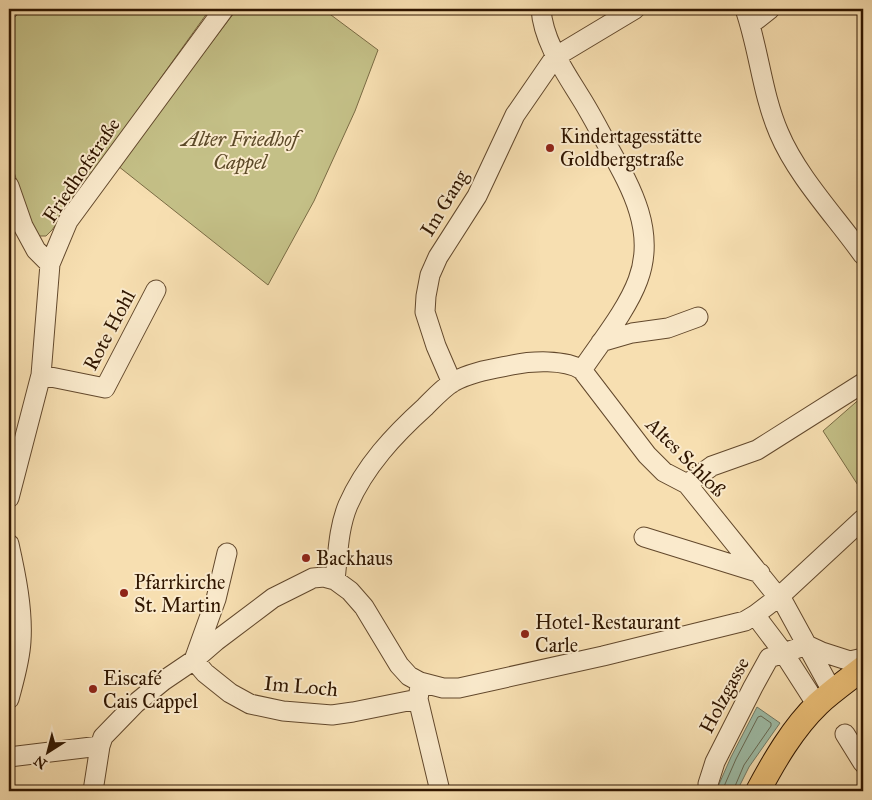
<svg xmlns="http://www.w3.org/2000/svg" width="872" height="800" font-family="'IM FELL Great Primer',serif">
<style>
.green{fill:#c4c087;stroke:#7a6b44}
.water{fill:#9ebda8;stroke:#727a65}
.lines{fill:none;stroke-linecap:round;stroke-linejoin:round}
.shore{stroke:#676a54;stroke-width:1}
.minor-casing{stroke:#62482c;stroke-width:21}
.major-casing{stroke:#301600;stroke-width:26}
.minor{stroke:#faeacc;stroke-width:19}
.major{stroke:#ecc078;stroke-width:24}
.poi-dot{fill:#8f2418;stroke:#faeacc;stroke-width:2}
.labels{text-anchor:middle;stroke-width:4;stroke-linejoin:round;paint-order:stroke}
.poi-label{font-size:20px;fill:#301600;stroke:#faeacc;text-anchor:start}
.park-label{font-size:20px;font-style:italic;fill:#5c4928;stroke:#faeacc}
.street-label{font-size:20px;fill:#301600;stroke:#faeacc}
</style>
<rect width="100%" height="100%" fill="#f7dfb1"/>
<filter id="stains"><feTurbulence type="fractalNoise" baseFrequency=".004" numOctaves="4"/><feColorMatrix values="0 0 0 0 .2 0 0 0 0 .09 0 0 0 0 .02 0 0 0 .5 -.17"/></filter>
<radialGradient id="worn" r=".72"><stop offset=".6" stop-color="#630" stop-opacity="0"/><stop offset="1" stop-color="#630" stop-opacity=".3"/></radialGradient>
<path class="green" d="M23 9H210L52 230 46 236H39L33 233 9 156V23Z
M237 9H323L378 50 355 111 314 201 268 285 118 166Z
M863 396V493L823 431Z"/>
<path class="water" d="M757 707 780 723 749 767 737 791H716L731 757Z"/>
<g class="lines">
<path class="shore" d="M722 791 736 759 758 717 761 716 771 723V726L744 765 733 791"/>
<g class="minor-casing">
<path id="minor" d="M541 9C543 40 563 69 579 95 590 112 599 130 609 148 632 189 656 232 638 280 627 310 600 343 582 370
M745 9C759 49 762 94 779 133 797 176 836 217 863 255
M751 24 770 9
M9 186 23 226 36 250 50 264
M601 342 632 333 668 328 698 317
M41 375 105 388 156 290
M452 383 436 346 425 312 426 296 430 275 438 257 477 196 515 115 555 57 635 9
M687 484 712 466 757 450 863 383
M9 498 41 375 50 264 68 221 224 9
M644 537 760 573
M9 544C16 575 23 610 21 641 20 661 14 680 9 699
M227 553 216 599 194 660 205 673 230 693 250 704 283 711 332 715 353 712 418 699
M335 580C338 555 338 529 348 505 365 466 394 435 425 407 433 399 443 388 453 382 471 372 492 369 512 365 531 361 565 359 582 370L647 455 664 472 687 484 778 597
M780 596 832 691
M755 615 783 652 817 705
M420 686 418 699 440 791
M845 734 863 763
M9 757 100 746
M93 791 100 746 103 737 136 703 163 681 194 660 216 641 273 598 313 578 324 577 335 580 350 591 364 607 399 665 409 676 420 682 443 688H459L603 656 745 621 755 615 780 596 863 519
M708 791V784L715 762 753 687 769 658 807 645 822 652 850 661 863 658"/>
</g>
<g class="major-casing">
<path id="major" d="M758 791C774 761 793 728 818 704 832 691 848 680 863 668"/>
</g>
<use href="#minor" class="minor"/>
<use href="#major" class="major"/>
</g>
<g class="poi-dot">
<circle cx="550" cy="148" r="5"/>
<circle cx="306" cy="558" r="5"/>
<circle cx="124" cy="593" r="5"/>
<circle cx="525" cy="634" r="5"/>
<circle cx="93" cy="689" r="5"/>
</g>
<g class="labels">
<g class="poi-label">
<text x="560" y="143">Kindertagesstätte<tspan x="560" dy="23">Goldbergstraße</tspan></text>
<text x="316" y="565">Backhaus</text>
<text x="134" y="589">Pfarrkirche<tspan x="134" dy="23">St. Martin</tspan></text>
<text x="535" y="629">Hotel-Restaurant<tspan x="535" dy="23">Carle</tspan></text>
<text x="103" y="685">Eiscafé<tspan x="103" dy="23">Cais Cappel</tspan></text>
</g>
<g class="park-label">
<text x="240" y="146">Alter Friedhof<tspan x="240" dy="23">Cappel</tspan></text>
</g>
<g class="street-label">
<text transform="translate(81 170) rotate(-56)" y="7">Friedhofstraße</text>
<text transform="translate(444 203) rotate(-59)" y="7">Im Gang</text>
<text transform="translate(109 330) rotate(-62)" y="7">Rote Hohl</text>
<text transform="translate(686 457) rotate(45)" y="7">Altes Schloß</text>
<text transform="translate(301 686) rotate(5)" y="7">Im Loch</text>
<text transform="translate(724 695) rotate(-62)" y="7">Holzgasse</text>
</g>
</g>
<rect width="872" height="800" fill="none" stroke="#f7dfb1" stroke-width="30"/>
<rect x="10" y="10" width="852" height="780" fill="none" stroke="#301600" stroke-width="2.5"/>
<rect x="15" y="15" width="842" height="770" fill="none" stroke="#301600"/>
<g transform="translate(48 752) rotate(216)" stroke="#faeacc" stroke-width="4" paint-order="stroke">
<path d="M0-4L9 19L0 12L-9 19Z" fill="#301600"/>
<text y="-8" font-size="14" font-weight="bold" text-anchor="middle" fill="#301600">N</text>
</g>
<rect width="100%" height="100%" filter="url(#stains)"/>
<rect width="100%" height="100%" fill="url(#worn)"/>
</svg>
